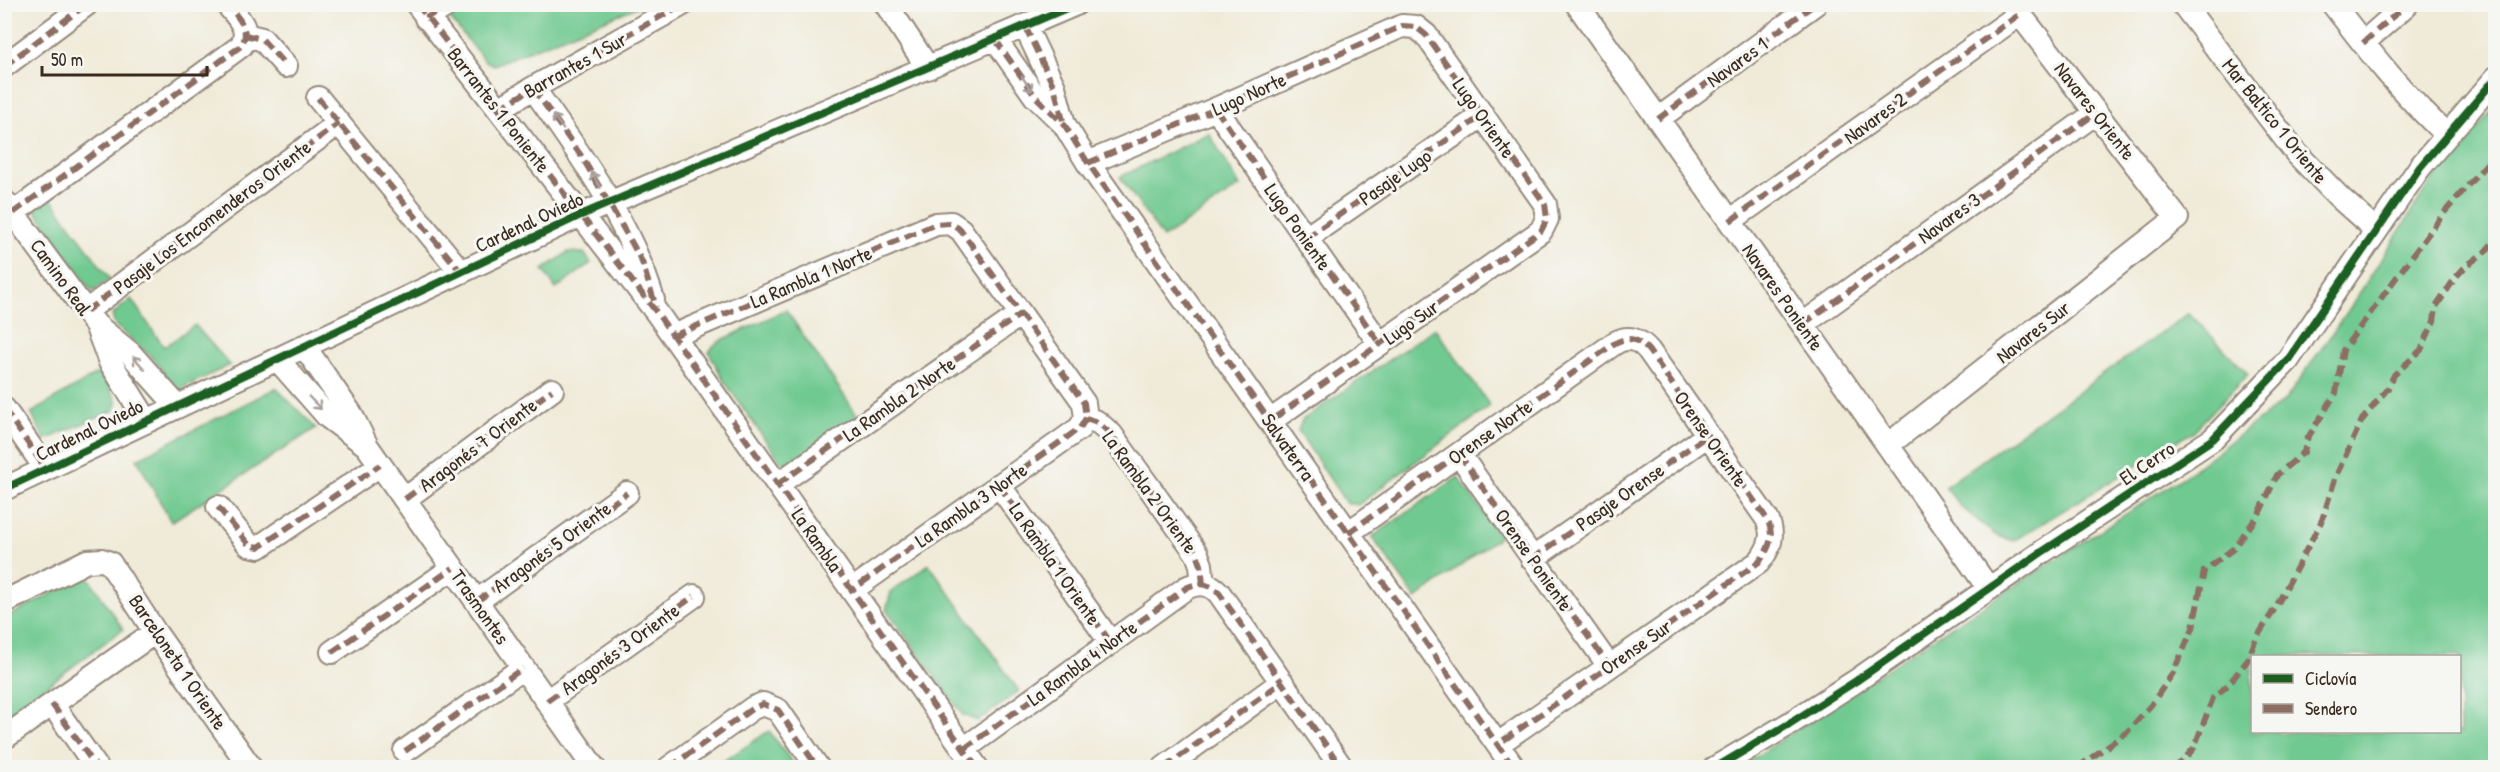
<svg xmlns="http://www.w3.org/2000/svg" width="2500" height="772" font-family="'Patrick Hand',sans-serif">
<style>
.green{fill:#6fc990;stroke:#557a57;stroke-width:1.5;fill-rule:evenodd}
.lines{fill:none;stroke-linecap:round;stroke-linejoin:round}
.minor-casing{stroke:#968a7c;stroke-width:26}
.minor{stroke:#fff;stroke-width:22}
.quiet{stroke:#8d6e63;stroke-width:6;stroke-dasharray:12 6;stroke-linecap:butt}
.cycleway-casing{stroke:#f6f6f2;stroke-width:11}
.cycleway{stroke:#1b5e20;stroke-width:8}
.oneway{stroke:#a79f9a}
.labels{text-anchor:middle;stroke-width:6;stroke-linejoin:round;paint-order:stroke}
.street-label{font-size:20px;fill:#3b2a1e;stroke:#f6f6f2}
</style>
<rect width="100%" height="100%" fill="#f6f6f2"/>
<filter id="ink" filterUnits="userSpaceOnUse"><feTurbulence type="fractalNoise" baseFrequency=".0167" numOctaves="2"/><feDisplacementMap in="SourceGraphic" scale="12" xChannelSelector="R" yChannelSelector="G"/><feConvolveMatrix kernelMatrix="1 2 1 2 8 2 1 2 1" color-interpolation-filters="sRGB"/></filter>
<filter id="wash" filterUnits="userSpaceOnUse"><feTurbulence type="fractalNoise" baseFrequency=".008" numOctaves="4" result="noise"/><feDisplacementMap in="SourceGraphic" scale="24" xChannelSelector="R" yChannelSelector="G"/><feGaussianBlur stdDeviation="1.35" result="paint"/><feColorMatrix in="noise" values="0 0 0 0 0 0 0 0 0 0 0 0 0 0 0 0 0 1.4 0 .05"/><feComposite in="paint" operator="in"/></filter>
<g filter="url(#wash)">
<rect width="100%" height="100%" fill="#f0ebd9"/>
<path class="green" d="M465 5H642L494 65 485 61 447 15Z
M2495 107V767L1739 768 1938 635 2185 476 2286 399 2348 311 2429 185ZM2252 656H2460V732H2252Z
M1209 133 1240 186 1163 238 1120 177Z
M49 196 110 279 92 292 33 207Z
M568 252 584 253 591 263 556 289 543 270Z
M131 299 164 347 195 325 230 365 176 391 155 360 115 325 112 315Z
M786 310 858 416 792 463 786 464 780 461 724 381 709 352 714 345 722 340Z
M2189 313 2248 374 2194 431 2013 541 1995 535 1960 506 1945 487Z
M1435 328 1490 406 1358 505 1346 503 1298 431 1302 420Z
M101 371 117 402 115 410 45 440 31 413Z
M276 388 316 428 171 522 137 459Z
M1458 477 1500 536 1416 599 1372 537Z
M929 564 1019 691 978 721 963 715 886 610 891 592Z
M87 575 123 629 5 717V618Z
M769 731 796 767H715Z"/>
</g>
<g filter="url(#ink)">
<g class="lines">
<g class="minor-casing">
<path id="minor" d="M417 4 657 313 977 768
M886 4 928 68
M1577 4 1989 589
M2183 4 2297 154 2340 198 2376 230
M2333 4C2368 50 2403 95 2446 134
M426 18 449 4
M1025 26 1054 87 1064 124
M245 35 262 39 286 66
M995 39 1035 96 1064 124 1088 163 1514 768
M2363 43 2407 4
M4 66 87 4
M533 88C580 154 630 222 653 300
M318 98 461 272
M499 109 533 88 683 4
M1216 109 1380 344
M1658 119 1815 4
M1088 163 1216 109 1402 26 1416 27 1426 35 1545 204 1547 219 1541 231 1270 421
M5 202 96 325 110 362 147 421
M13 213 241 46C252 29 237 17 227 4
M1730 221 2020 14
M1306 238 1483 115
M86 311 339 123
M1803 324 2096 113
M96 325 130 353 177 406
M673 336 936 224 951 223 961 230 1084 403 1086 418 1080 428 852 590
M304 346 351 414 367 446 594 768
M277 359 328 417 366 445
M4 409 46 469
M1086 418 1097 422 1111 434 1197 554 1201 565 1203 584
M1888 445 2177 218 2012 4
M1459 454 1609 666
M778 484 1021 314
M999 485 1111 643
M4 489 581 215 1076 4
M405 499 552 390
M218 507 249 545 259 547 380 465
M1348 533 1615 343C1629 335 1640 340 1649 351L1767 519C1775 535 1770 548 1759 562L1498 744
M1532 559 1708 435
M477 601 627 493
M4 602 87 561 102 560 110 563 155 632 251 768
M332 652 453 568
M547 701 694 596
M52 704 97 768
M4 738 155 632
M964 749 1186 588C1198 582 1210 583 1219 593L1342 768
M405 751 523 668
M669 768 753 708 763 704 778 710 818 768
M1164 768 1282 682
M1715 768 1789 724 1856 681 2039 554 2213 439 2288 360 2420 167 2496 78"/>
</g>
<use href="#minor" class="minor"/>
<path class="quiet" d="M417 4 657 313 977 768
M426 18 449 4
M1025 26 1054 87 1064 124
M245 35 262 39 286 66
M995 39 1035 96 1064 124 1088 163 1514 768
M2363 43 2407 4
M4 66 87 4
M533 88 582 157 633 245 642 262 656 307
M318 98 461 272
M499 109 533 88 683 4
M1216 109 1380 344
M1658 119 1815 4
M1088 163 1216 109 1402 26 1416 27 1426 35 1545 204 1547 219 1541 231 1270 421
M13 213 241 46C252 29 237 17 227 4
M1730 221 2020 14
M1306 238 1483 115
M86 311 339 123
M1803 324 2096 113
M673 336 936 224 951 223 961 230 1084 403 1086 418 1080 428 852 590
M4 409 46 469
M1086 418 1097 422 1111 434 1197 554 1201 565 1203 584
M1459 454 1609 666
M778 484 1021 314
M999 485 1111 643
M405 499 552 390
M218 507 249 545 259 547 380 465
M1348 533 1615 343C1629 335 1640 340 1649 351L1767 519C1775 535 1770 548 1759 562L1498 744
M1532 559 1708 435
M477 601 627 493
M332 652 453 568
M547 701 694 596
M52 704 97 768
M964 749 1186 588C1198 582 1210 583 1219 593L1342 768
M405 751 523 668
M669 768 753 708 763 704 778 710 818 768
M1164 768 1282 682
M2077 768 2127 732 2151 705 2173 673 2193 628 2204 571 2233 549 2259 514 2277 475 2304 452 2307 439 2336 393 2343 350 2443 214 2496 153
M2173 768 2182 762 2194 748 2213 698 2229 684 2247 661 2256 639 2277 605 2322 520 2336 476 2362 420 2388 388 2394 375 2421 350 2434 321 2436 307 2455 278 2465 267 2485 252 2496 239"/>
<g class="cycleway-casing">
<path id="cycleway" d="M4 489 581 215 1076 4
M1715 768 1789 724 1856 681 2039 554 2213 439 2288 360 2420 167 2496 78"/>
</g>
<use href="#cycleway" class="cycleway"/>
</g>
<defs><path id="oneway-shaft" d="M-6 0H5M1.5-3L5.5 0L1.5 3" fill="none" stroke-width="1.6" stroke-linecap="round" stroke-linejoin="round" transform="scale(1.5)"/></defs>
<g class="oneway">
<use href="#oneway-shaft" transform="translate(1027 84) rotate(56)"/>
<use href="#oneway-shaft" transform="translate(558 122) rotate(-125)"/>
<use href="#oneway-shaft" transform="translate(596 180) rotate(-120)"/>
<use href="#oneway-shaft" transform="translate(139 363) rotate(-131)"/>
<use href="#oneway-shaft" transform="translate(315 403) rotate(46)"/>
</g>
</g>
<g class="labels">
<g class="street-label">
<text transform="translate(1737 62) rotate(-36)" y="7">Navares 1</text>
<text transform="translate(575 65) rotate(-29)" y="7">Barrantes 1 Sur</text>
<text transform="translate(1249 94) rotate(-24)" y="7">Lugo Norte</text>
<text transform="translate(499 110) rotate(52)" y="7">Barrantes 1 Poniente</text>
<text transform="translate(2095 111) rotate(52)" y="7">Navares Oriente</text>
<text transform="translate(1484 118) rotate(55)" y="7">Lugo Oriente</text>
<text transform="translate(1875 118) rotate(-36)" y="7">Navares 2</text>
<text transform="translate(2275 121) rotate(51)" y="7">Mar Baltico 1 Oriente</text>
<text transform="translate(1395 177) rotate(-35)" y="7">Pasaje Lugo</text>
<text transform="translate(212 217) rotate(-37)" y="7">Pasaje Los Encomenderos Oriente</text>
<text transform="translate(1949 218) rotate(-36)" y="7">Navares 3</text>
<text transform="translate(529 222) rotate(-25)" y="7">Cardenal Oviedo</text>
<text transform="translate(1298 227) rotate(55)" y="7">Lugo Poniente</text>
<text transform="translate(61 277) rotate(54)" y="7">Camino Real</text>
<text transform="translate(811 277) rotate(-23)" y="7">La Rambla 1 Norte</text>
<text transform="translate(1783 297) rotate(55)" y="7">Navares Poniente</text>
<text transform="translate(1411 322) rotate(-35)" y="7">Lugo Sur</text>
<text transform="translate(2033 332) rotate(-38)" y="7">Navares Sur</text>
<text transform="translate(899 399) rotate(-35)" y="7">La Rambla 2 Norte</text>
<text transform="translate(89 430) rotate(-26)" y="7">Cardenal Oviedo</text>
<text transform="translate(1490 432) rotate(-35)" y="7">Orense Norte</text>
<text transform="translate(1711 439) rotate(55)" y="7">Orense Oriente</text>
<text transform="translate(478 445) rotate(-37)" y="7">Aragonés 7 Oriente</text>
<text transform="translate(1288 447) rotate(55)" y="7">Salvaterra</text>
<text transform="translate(2147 463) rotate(-34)" y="7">El Cerro</text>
<text transform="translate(1150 492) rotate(54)" y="7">La Rambla 2 Oriente</text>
<text transform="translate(1620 497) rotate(-35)" y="7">Pasaje Orense</text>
<text transform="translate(971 505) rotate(-35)" y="7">La Rambla 3 Norte</text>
<text transform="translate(817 540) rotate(55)" y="7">La Rambla</text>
<text transform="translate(552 547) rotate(-36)" y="7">Aragonés 5 Oriente</text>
<text transform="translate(1534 560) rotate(55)" y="7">Orense Poniente</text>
<text transform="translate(1055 564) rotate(55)" y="7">La Rambla 1 Oriente</text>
<text transform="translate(480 607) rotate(55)" y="7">Trasmontes</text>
<text transform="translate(1636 647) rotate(-35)" y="7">Orense Sur</text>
<text transform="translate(620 649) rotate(-36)" y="7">Aragonés 3 Oriente</text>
<text transform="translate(178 662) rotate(56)" y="7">Barceloneta 1 Oriente</text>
<text transform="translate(1082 663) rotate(-36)" y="7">La Rambla 4 Norte</text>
</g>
</g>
<rect width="2500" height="772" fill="none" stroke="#f6f6f2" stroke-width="24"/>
<rect x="2251" y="655" width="210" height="78" fill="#f6f6f2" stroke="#aba49d" stroke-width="1.5"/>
<rect x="2263" y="674" width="30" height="9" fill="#1b5e20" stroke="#aba49d" stroke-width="1.5"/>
<text x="2305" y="685" font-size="18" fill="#3b2a1e">Ciclovía</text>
<rect x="2263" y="704" width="30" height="9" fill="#8d6e63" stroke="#aba49d" stroke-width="1.5"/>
<text x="2305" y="715" font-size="18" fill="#3b2a1e">Sendero</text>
<path d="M42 66v9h165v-9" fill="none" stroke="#3b2a1e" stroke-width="3"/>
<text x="51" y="66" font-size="18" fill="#3b2a1e" stroke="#f6f6f2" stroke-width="4.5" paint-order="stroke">50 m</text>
</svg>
